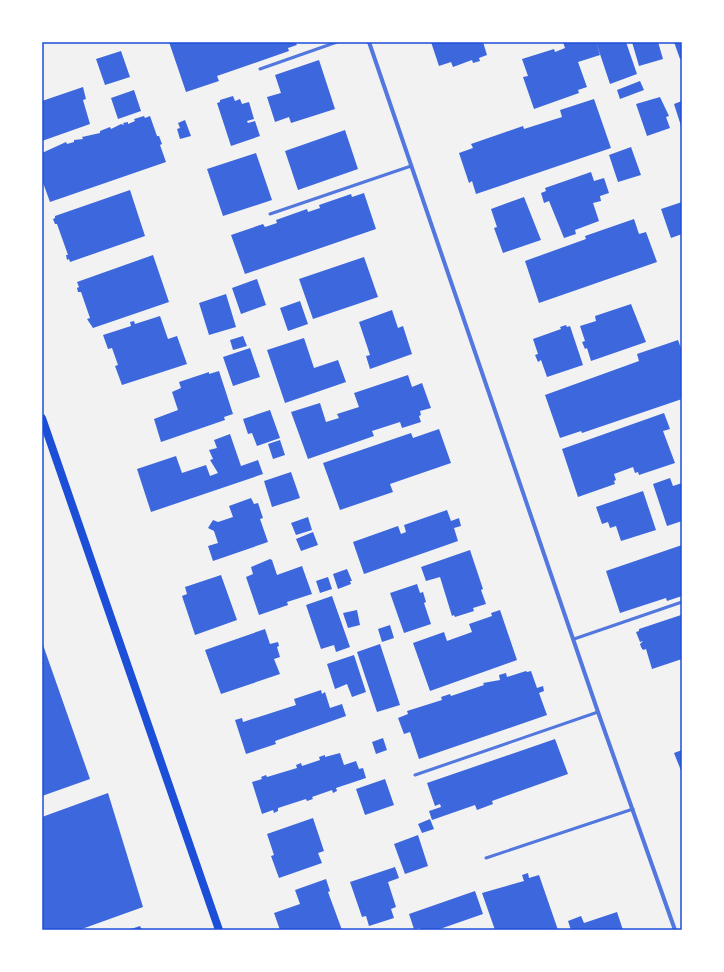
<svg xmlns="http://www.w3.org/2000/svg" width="724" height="972" font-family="'Asap Condensed',sans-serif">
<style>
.building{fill:#3d67dc}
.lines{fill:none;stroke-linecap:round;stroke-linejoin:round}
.service{stroke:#5277de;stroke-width:3}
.minor{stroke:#5277de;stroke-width:4}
.secondary{stroke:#1d4ed8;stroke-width:8}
.neatline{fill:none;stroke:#1d4ed8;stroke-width:1.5}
</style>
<rect width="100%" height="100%" fill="#f2f2f2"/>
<path class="building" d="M169 42H295L297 45 288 48 289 51 217 76 219 81 186 92Z
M431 42H483L487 55 479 58 480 61 473 63 472 60 453 67 451 62 439 66Z
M563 42H596L600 55 578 62 587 87 578 90 579 93 534 109 523 77 528 76 522 59 554 49 555 52 565 48Z
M596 42H626L637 74 610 84Z
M632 42H658L663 59 639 66Z
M674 42H682V58L680 59Z
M121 51 130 77 105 85 96 59Z
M319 60 335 109 291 123 289 117 275 122 267 97 281 93 275 75Z
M640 81 644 90 620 99 617 90Z
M83 87 86 99 83 100 90 124 42 141V101Z
M134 90 141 111 118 119 111 98Z
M233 96 235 101 240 99 242 104 249 102 254 119 247 121 248 123 255 121 260 136 231 146 217 103 220 102V100Z
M660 97 669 116 666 117 670 128 647 136 636 104Z
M594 99 611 148 476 194 472 181 469 183 459 153 473 148 471 144 523 126 524 129 562 117 560 110Z
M682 101V129L674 104Z
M144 116 145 118 150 116 157 136H159L162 144 160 145 166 162 50 202 42 180V153L66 142 67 144 74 142V140L83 139 82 137 100 133V131L110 127 111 129 121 124 124 125 123 123 128 122V124L135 121 134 119Z
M185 120 191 136 180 139 177 129 180 128 178 123Z
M345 130 358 169 298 190 285 151Z
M631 147 641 175 618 182 609 155Z
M256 153 272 200 223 216 207 169Z
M591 172 594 181 604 178 609 193 600 196 601 201 593 203 599 221 575 230 576 234 564 238 549 201 544 203 541 193 546 191 545 188Z
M130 190 145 236 70 262 69 259 67 260 66 255H68L57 224H55L53 219 55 218V216Z
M364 193 376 229 245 274 231 235 263 224 265 227 277 223 276 220 307 209 308 212 320 208 319 205 351 194 352 197Z
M524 197 541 240 503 253 494 228 497 227 491 209Z
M682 202V234L671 238 661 209Z
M634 219 639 234 646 232 657 262 539 303 525 261 586 239 585 236Z
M153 255 169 302 93 328 87 319 90 318 81 292H78L77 288 79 287 77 282Z
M364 257 378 297 313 319 299 279Z
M257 279 266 305 241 314 232 288Z
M226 294 236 327 209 335 199 303Z
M300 301 308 324 288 331 280 308Z
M631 304 646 342 591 361 587 348 585 349 582 342 585 341 580 326 596 321 595 316Z
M392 310 398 328 403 326 412 354 370 369 366 356 370 355 359 322Z
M160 316 168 339 177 336 187 364 122 385 115 366 118 365 112 348 108 349 103 335 131 326 130 322 134 321 135 324Z
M566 325 567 327 570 326 583 365 547 377 541 360 538 362 535 355 538 354 533 339 561 329 560 327Z
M243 336 247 346 233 350 230 340Z
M304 338 314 368 338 360 346 382 285 403 267 350Z
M678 340 682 351V399L582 433 581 431 560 438 545 395 639 361 637 354Z
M250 348 260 377 233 386 223 357Z
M219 371 233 414 224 417 225 420 161 442 154 419 178 410 172 392 181 388 179 382 209 372V374Z
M408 375 412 387 422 383 431 408 420 411 421 415 419 416 421 422 402 428 400 422 372 431 374 436 308 459 291 412 320 403 326 422 339 418 337 414 359 407 354 393Z
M270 410 280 438 257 446 252 433 248 434 243 419Z
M664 413 670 429 663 431 675 463 639 475 638 472 635 473 633 467 614 474 616 480 614 481 615 484 578 497 562 449Z
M439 429 451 463 390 484 393 492 340 510 323 463 411 433 413 438Z
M230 434 241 466 258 460 263 474 151 512 137 469 176 456 182 473 206 465 210 476 218 473 210 460 213 459 209 450 217 448 214 440Z
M280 440 285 455 273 459 268 444Z
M291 472 300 498 272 507 264 481Z
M670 478 673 486 682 483V521L667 526 653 484Z
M643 491 656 530 621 541 616 526 610 528 608 522 602 524 596 507Z
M251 498 254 504 258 503 263 518 260 519 268 542 213 561 208 546 218 543 214 531 208 528 213 520 218 522 233 517 229 506Z
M447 510 451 521 459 518 461 526 454 528 458 541 364 574 353 542 398 526 401 534 406 532 404 525Z
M308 517 312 530 296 535 291 523Z
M313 532 318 545 301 551 296 539Z
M682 545V596L667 601 666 598 620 613 606 571Z
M470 550 483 589 481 590 486 604 473 608 474 611 455 617 454 615 452 616 440 577 426 581 421 567Z
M270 559 272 560 277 575 302 566 312 594 287 602 288 605 259 615 246 577 253 574 251 567Z
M347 569 352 581H350L351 584 338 589 333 574Z
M221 575 237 620 195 635 182 596 187 594 185 587Z
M328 577 332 589 320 593 316 581Z
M417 584 420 593 423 592 426 602 424 603 431 624 404 633 390 593Z
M332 596 350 647 336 652 334 645 321 649 306 605Z
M357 610 360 625 348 628 343 613Z
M500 610 517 660 430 691 413 643 444 632 447 641 472 632 469 624 492 616 491 613Z
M681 615 682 659 652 669 646 649 643 650 641 647 640 644 643 641 640 642 636 632 639 631V629Z
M390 625 394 638 382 642 378 629Z
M265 629 270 644 278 642 279 646 277 647 280 657 274 659 280 674 221 694 205 650Z
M42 642 90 779 42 796Z
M380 644 400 705 377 712 357 652Z
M354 655 366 692 352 697 347 684 335 689 327 664Z
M526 671 527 672 531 671 537 688 543 686 544 691 539 693 547 715 419 759 410 732 404 734 398 718 408 714 407 711 442 700 441 697 450 694 451 696 484 685 483 683 500 680 499 675 506 673 507 677Z
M321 690 322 694 325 692 330 708 342 704 346 716 275 741 276 744 246 754 235 720 242 718 243 722 296 705 294 699Z
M383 738 387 750 376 754 372 742Z
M555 739 568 774 492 801 493 804 477 810 475 805 432 820 429 811 441 807 440 804 435 806 427 783Z
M682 750V773L674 753Z
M340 753 344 765 356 761 359 769 363 768 366 778 336 788 337 791 333 793 332 790 312 797 313 799 307 801 306 799 278 808V811L274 813 273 810 262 814 252 782 262 779 261 777 266 775 267 777 297 768 296 765 301 763 302 766 320 760 319 757 325 755V757Z
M385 779 394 805 365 815 356 789Z
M108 793 143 907 79 930H42V817Z
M313 818 324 851 318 853 322 863 279 878 271 856 274 855 267 834Z
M430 819 434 829 422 833 418 824Z
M418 835 428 866 405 874 394 844Z
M395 867 399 878 388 882 396 907 391 909 394 918 369 926 366 916 362 917 350 882Z
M528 873 529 878 539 875 558 930H495L482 893 524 881 522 875Z
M326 879 330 891 328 892 342 930H280L274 913 300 904 295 890Z
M475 891 483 914 437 930H421L420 928 414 929 409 914Z
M617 912 623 930H571L568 921 581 916 584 923Z
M140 926 142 930H128Z"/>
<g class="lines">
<path class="service" d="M260 69 337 42
M270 214 411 166
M574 639 682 602
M415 775 598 712
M486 858 633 809"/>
<path class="minor" d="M369 42 598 712 675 930"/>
<path class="secondary" d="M42 418 219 930"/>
</g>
<rect width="724" height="972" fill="none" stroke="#ffffff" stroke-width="86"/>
<rect x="43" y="43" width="638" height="886" class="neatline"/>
</svg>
